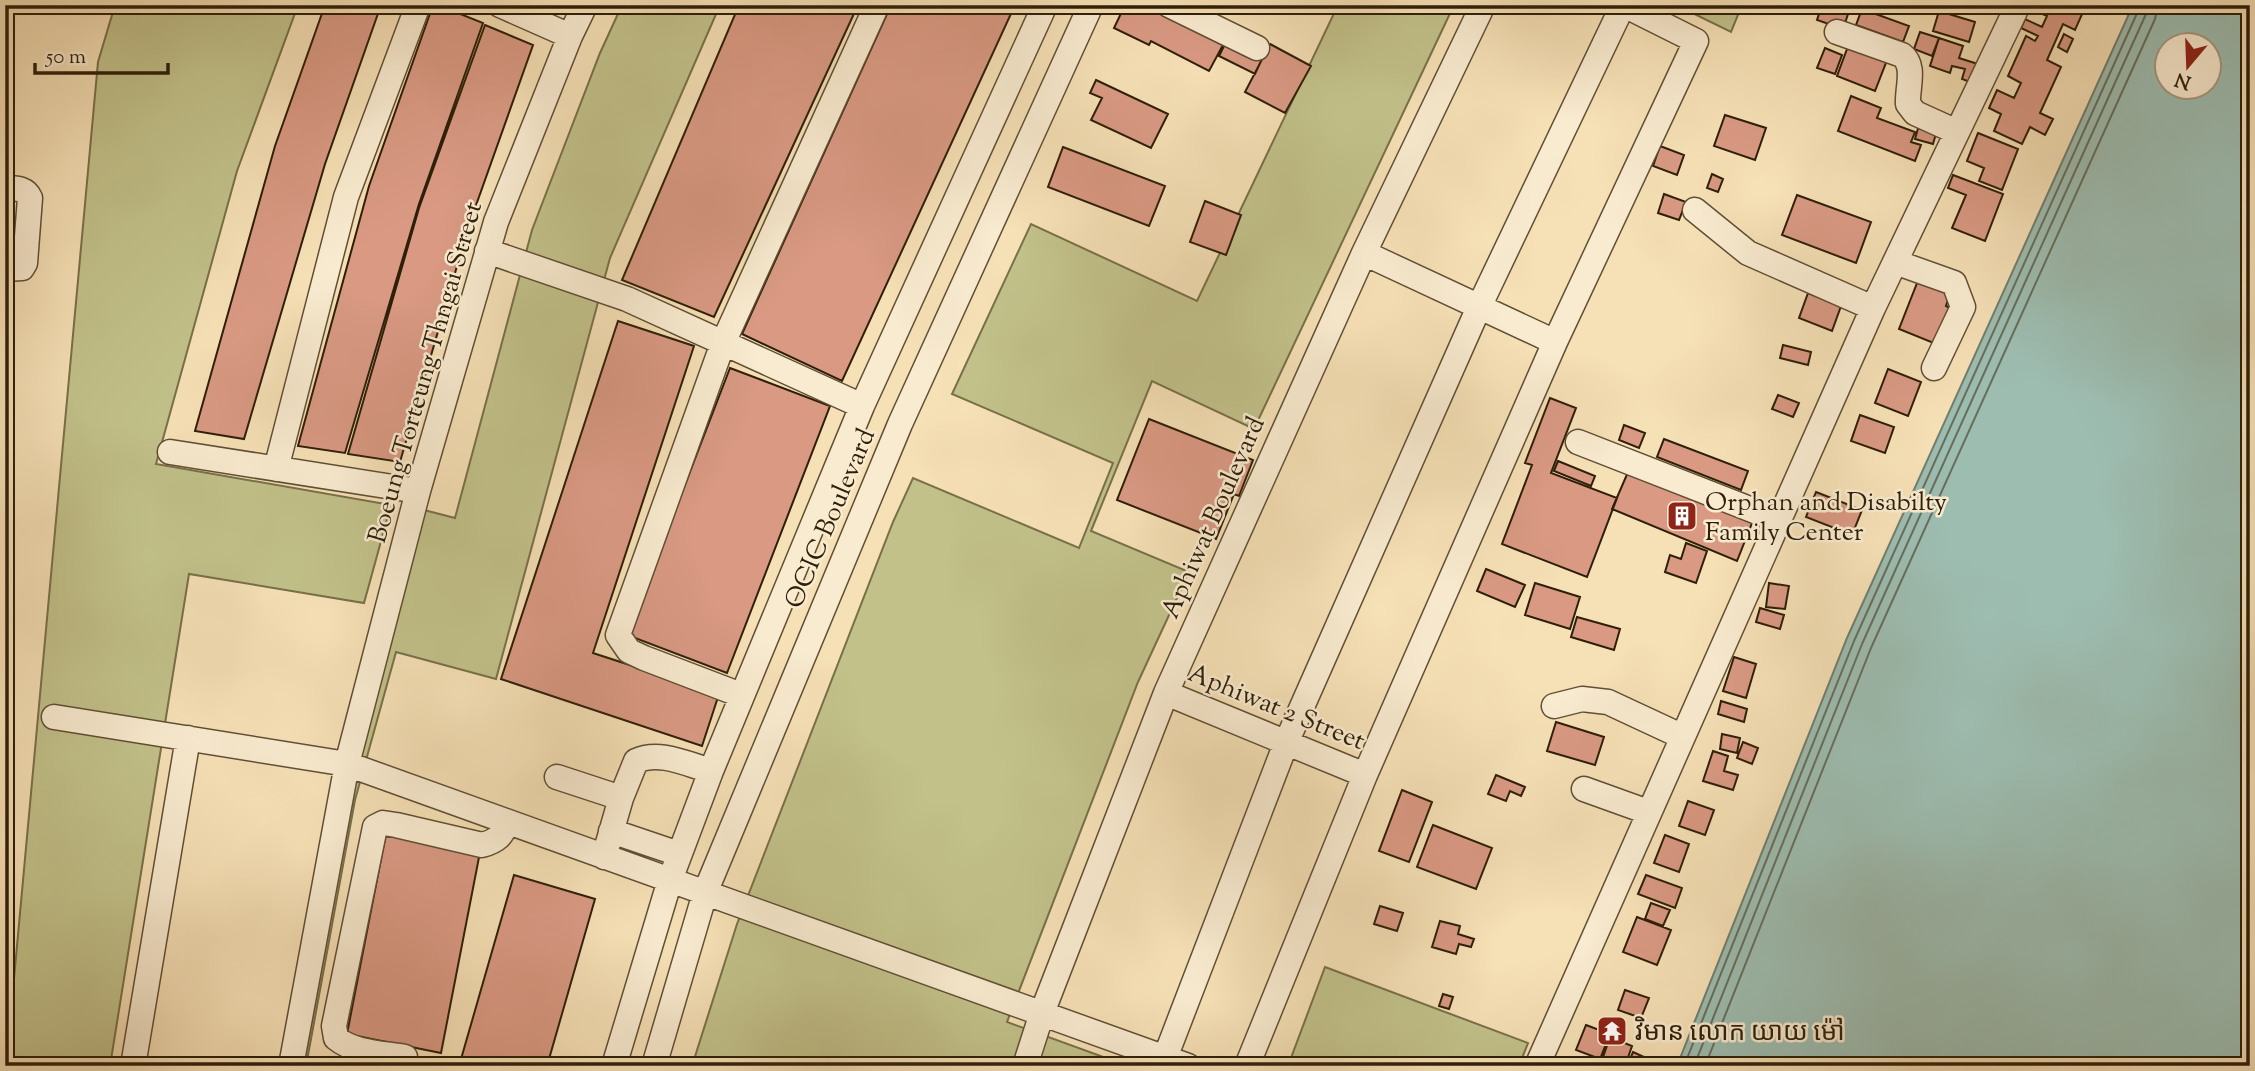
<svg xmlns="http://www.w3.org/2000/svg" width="2255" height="1071" font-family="'Sorts Mill Goudy','Noto Sans Khmer',serif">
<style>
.green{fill:#c2c18a;stroke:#787049;stroke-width:2}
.water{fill:#9dbdb1;stroke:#717e6d;stroke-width:2;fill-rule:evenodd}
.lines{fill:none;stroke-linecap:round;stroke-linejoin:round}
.shore{stroke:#666e5c;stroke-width:2}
.building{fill:#d99983;stroke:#2e1f08;stroke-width:2}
.minor-casing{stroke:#604f34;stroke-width:27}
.minor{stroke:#f9ebd0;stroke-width:24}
.labels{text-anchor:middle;stroke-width:5;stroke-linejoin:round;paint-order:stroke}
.street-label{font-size:26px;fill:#2e1f08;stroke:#f9ebd0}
.poi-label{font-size:26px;fill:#2e1f08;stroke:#f9ebd0;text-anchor:start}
</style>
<rect width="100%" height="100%" fill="#f6e0b6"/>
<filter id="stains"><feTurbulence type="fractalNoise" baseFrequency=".00286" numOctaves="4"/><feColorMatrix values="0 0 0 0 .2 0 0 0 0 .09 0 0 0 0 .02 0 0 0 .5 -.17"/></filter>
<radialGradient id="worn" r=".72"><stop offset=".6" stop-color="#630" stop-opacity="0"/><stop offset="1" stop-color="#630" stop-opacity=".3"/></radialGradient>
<path class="green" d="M115 5H298L237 171 156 464 391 505 364 603 189 574 110 1066H6L98 62Z
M622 5H720L610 258 496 679 396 652 355 800 306 1066H298L346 797 424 510 455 518 532 230 600 53Z
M1338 5H1454L1254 429 1152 381 1091 531 1189 572 1138 682 1007 1022 1128 1066H692L737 924 893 522 913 478 1079 548 1113 463 952 394 1031 224 1197 301Z
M1676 5H1742L1731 32Z
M1325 967 1528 1043 1519 1066H1288Z"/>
<path class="water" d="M2133 5H2250V1066H1677L1847 638ZM2168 46H2210V88H2168Z"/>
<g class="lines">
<path class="shore" d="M1684 1066 1854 641 2138 11V5
M1694 1066 1862 644 2146 14 2147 5
M1705 1066 1871 648 2155 19 2158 5"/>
</g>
<path class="building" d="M325 5H381L325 164 244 439 195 431 275 146Z
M433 5H438L483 23 419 204 345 453 298 446 369 186Z
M739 5H858L714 317 622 280Z
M891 5H1015L842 381 742 334Z
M1125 5H1145L1223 45 1209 71 1151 41 1149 45 1114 28Z
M1822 5H1832L1849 11 1843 29 1817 20Z
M2041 5H2067L2083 12 2075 30 2063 24 2047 60 2061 67 2040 113 2053 119 2045 135 2030 127 2022 144 1994 131 2001 114 1989 108 1997 90 2014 98 2021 83 2008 76 2026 36 2035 41 2038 36 2021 28 2025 19 2042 27 2047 16 2038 12Z
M1862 9 1909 26 1903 42 1856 25Z
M1939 11 1975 22 1969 42 1933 31Z
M485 25 533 45 469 225 400 462 348 454 419 208Z
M1920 32 1939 38 1932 56 1914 49Z
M2064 34 2073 39 2067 52 2058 47Z
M1939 38 1963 46 1959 58 1981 65 1975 84 1962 79 1965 69 1952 66 1950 73 1930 66Z
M1850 41 1889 55 1875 91 1837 76Z
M1226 42 1262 59 1255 74 1219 56Z
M1270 44 1311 66 1285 113 1245 92Z
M1825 48 1842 55 1835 74 1817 68Z
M1096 80 1168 114 1151 148 1091 120 1102 98 1090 93Z
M1851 96 1881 108 1877 118 1915 132 1911 142 1921 145 1915 161 1838 131Z
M1725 115 1766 128 1755 160 1714 146Z
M1919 125 1937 130 1933 144 1915 139Z
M1978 133 2018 149 2002 190 1979 181 1984 168 1967 161Z
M1660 146 1684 155 1677 175 1653 166Z
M1063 147 1165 186 1149 226 1048 187Z
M1712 174 1723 179 1718 192 1707 188Z
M1953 175 2003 194 1985 241 1952 228 1966 195 1948 188Z
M1664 194 1686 202 1679 220 1658 213Z
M1797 195 1871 222 1856 263 1782 235Z
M1205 201 1241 215 1226 255 1190 242Z
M1919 278 1951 291 1946 306 1950 308 1936 344 1899 329Z
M1808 293 1841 306 1832 331 1799 318Z
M618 321 694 346 593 653 719 694 702 746 501 679Z
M1783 345 1811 352 1808 365 1780 358Z
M730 368 830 406 727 673 627 635Z
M1888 369 1921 382 1908 416 1875 403Z
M1778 395 1799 403 1793 417 1772 409Z
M1550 398 1576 408 1551 473 1617 498 1587 577 1502 544 1532 465 1525 463Z
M1860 415 1894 427 1885 453 1851 441Z
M1149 419 1253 460 1239 496 1234 494 1216 539 1117 500Z
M1624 425 1645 433 1639 448 1619 440Z
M1664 439 1748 471 1741 490 1657 457Z
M1558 461 1595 476 1591 486 1554 471Z
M1628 472 1752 523 1737 561 1612 509Z
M1816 492 1862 510 1852 535 1806 517Z
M1686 543 1707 551 1696 583 1665 572 1670 555 1681 559Z
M1486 569 1525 585 1515 607 1477 591Z
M1535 583 1580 597 1570 629 1525 615Z
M1769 583 1789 586 1785 609 1766 607Z
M1760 608 1784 615 1780 629 1756 622Z
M1577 617 1620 629 1614 650 1571 637Z
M1734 657 1756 664 1746 698 1723 691Z
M1721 701 1747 709 1744 722 1718 714Z
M1556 722 1604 737 1595 765 1547 751Z
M1722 734 1740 738 1737 753 1720 749Z
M1743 742 1758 748 1752 764 1737 758Z
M1713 751 1728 756 1724 771 1738 775 1733 790 1703 781Z
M1496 775 1525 787 1521 796 1510 791 1506 801 1488 794Z
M1402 790 1432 802 1409 862 1379 851Z
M1688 801 1714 810 1705 835 1679 826Z
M1433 825 1492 848 1476 889 1417 867Z
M387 828 481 847 441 1053 347 1034Z
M1665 835 1689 844 1679 872 1654 863Z
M514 875 595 899 547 1066H459Z
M1646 875 1682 888 1675 908 1638 894Z
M1651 903 1670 910 1663 926 1645 919Z
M1380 906 1403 913 1397 931 1374 924Z
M1637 917 1671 930 1657 965 1623 952Z
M1440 921 1460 926 1458 934 1474 939 1471 947 1459 944 1456 954 1432 947Z
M1625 990 1649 998 1641 1018 1618 1010Z
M1443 994 1453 997 1449 1009 1439 1006Z
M1586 1025 1610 1034 1600 1059 1576 1050Z
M1610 1037 1632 1046 1625 1066H1609L1601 1063Z
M1633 1052 1644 1057 1640 1066H1627Z"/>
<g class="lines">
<g class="minor-casing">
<path id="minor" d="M500 5 570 36
M1169 5 1257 48
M1837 32 1902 55C1916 66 1907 88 1908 104L1915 113 1957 132
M5 188C15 189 25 187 30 198L25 263 22 268 5 269
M1695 210 1748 253 1873 308
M487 251 627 299 862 406
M1364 253 1555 342
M1895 262 1954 283 1963 307 1934 368
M1578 442 1778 520
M170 452 418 491
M276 469 346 197 418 5
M1166 693 1365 775
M741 695 644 658 629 651 618 635 723 343 877 5
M1554 706 1582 699 1608 702 1681 736
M54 717 347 764 1188 1066
M557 777 621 798 604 857
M1584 789 1648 812
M621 798 636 761C659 750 687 764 711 771
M611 831 679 854
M405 1057C382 1053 354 1053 336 1038L334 1026 375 827 383 823 396 825 482 845C497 841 502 836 507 822
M1165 1058 1286 743 1479 307 1623 5
M133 1066 188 738
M291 1066 347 764 418 491 496 222 570 36 585 5
M614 1066 670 880 711 771 862 406 1045 5
M654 1066 705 893 900 424 1091 5
M1025 1066 1042 1013 1166 693 1364 253 1483 5
M1247 1066 1365 775 1555 342 1696 41 1624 5
M1537 1066 1873 308 2018 5"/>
</g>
<use href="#minor" class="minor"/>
</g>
<defs>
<g id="building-square" transform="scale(1.575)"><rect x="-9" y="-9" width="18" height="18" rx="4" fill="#8f2418" stroke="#f9ebd0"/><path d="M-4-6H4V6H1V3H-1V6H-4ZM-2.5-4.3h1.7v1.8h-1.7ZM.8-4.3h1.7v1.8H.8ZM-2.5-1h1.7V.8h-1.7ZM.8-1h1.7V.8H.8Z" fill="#fff"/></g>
<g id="temple-square" transform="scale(1.575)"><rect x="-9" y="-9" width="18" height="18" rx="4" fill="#8f2418" stroke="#f9ebd0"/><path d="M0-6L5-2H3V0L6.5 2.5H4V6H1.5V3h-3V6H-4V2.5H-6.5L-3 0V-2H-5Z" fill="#fff"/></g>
</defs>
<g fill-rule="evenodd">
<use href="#building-square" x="1682" y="516"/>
<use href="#temple-square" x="1612" y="1031"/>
</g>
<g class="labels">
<g class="street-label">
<text transform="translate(424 372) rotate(-74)" y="9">Boeung Torteung Thngai Street</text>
<text transform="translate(1212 517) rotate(-66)" y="9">Aphiwat Boulevard</text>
<text transform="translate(829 518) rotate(-67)" y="9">OCIC Boulevard</text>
<text transform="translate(1277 706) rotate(22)" y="9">Aphiwat 2 Street</text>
</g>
<g class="poi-label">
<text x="1705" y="510">Orphan and Disabilty<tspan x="1705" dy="30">Family Center</tspan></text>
<text x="1635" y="1040">វិមាន លោក យាយ ម៉ៅ</text>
</g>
</g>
<rect width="2255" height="1071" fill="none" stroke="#f6e0b6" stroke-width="28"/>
<rect x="7" y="7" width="2241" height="1057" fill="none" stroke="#2e1f08" stroke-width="3.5"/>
<rect x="14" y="14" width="2227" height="1043" fill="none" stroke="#2e1f08" stroke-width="2"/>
<g transform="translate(2188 66) rotate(199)"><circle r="33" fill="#f9ebd0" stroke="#a89980" stroke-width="2"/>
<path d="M0-5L12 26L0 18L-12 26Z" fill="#8f2418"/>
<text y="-10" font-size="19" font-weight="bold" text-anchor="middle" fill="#2e1f08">N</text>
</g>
<path d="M35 63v10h133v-10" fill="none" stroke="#2e1f08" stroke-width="3.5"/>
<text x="46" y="63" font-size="21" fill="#2e1f08" stroke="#f9ebd0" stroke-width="5" paint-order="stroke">50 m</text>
<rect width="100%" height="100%" filter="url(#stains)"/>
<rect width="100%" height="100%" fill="url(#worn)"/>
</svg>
